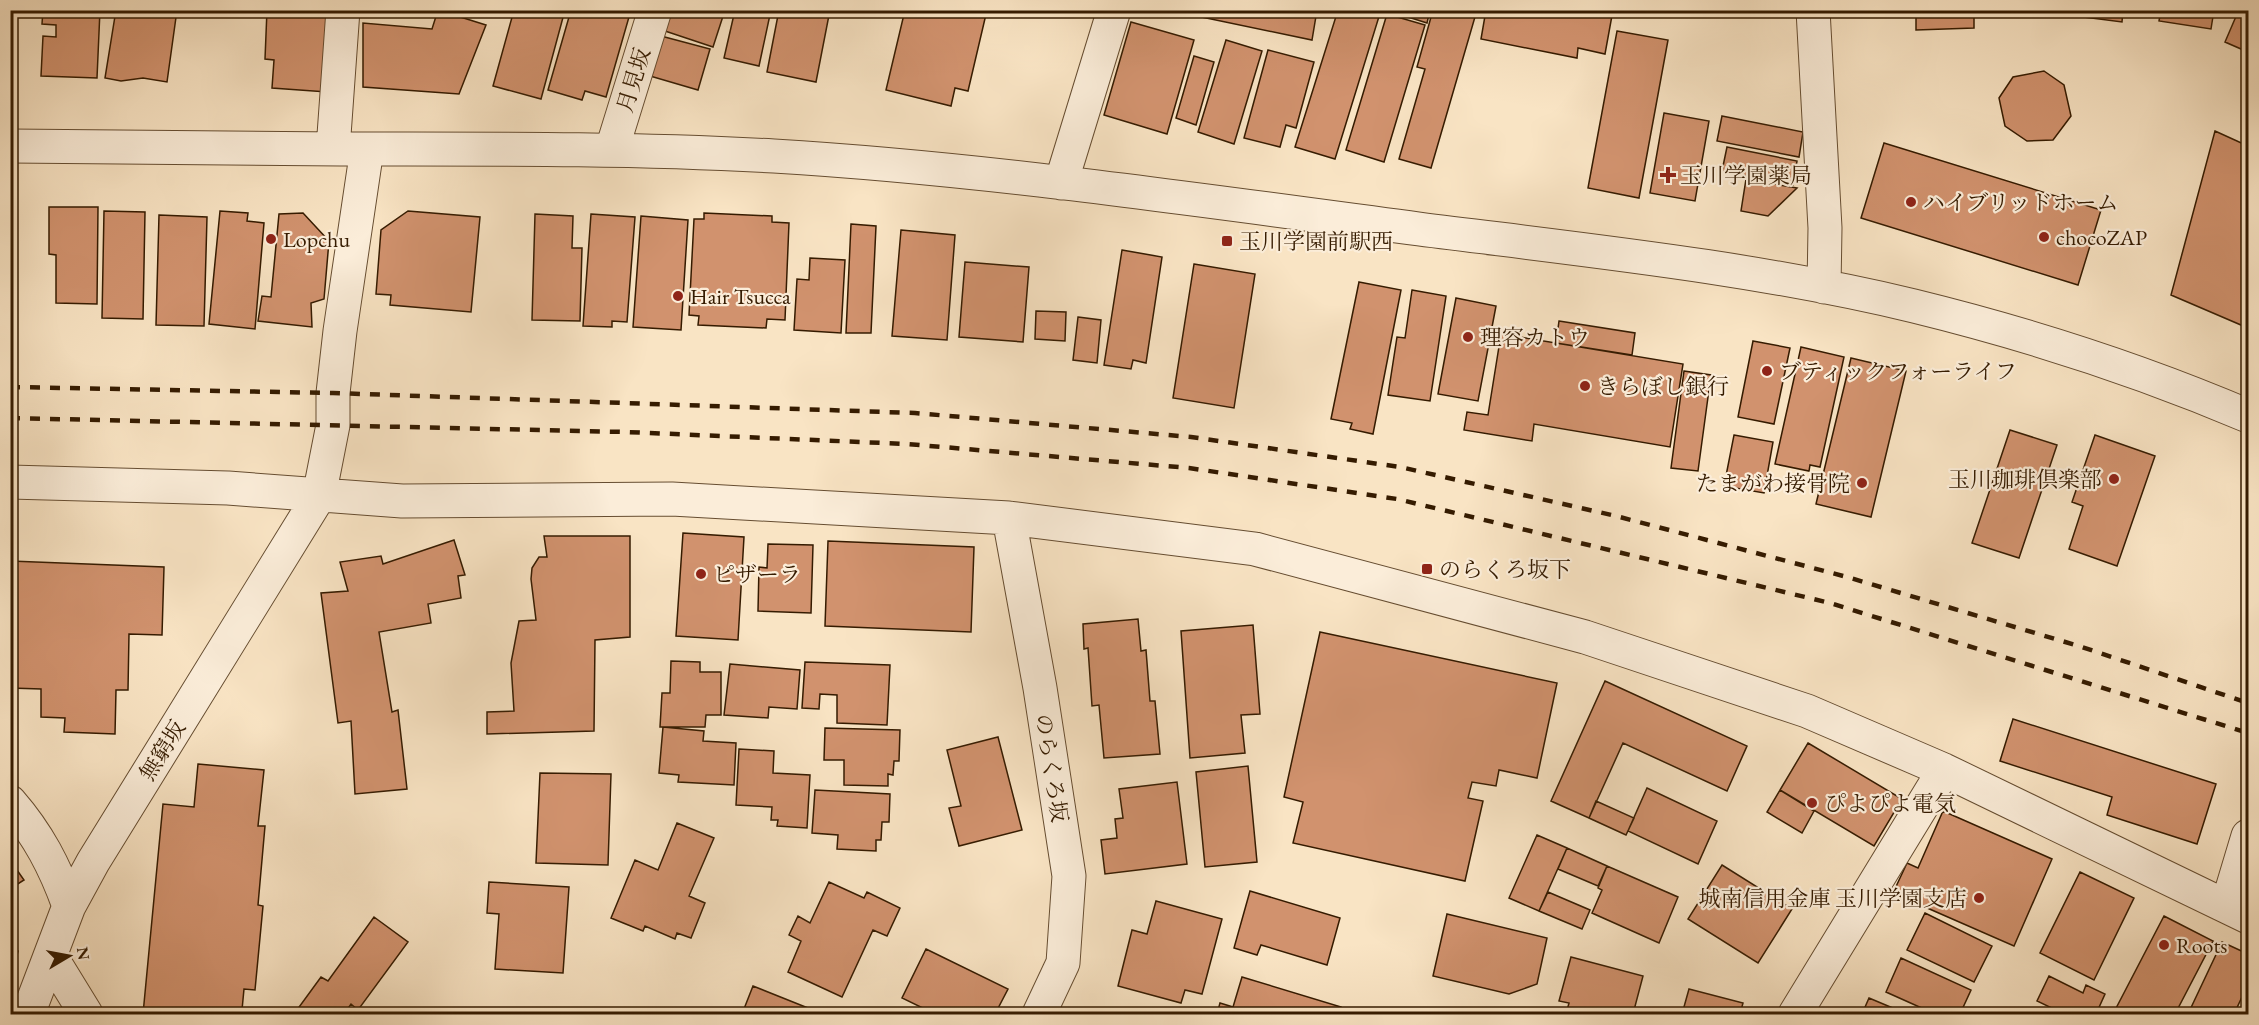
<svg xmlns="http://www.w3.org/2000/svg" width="2259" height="1025" font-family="'EB Garamond','Noto Serif JP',serif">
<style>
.building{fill:#d1926e;stroke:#351b00;stroke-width:1.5}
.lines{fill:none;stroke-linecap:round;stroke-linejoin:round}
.minor-casing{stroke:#664d31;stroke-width:35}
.minor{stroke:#fbedd9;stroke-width:33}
.rail{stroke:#351b00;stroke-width:4.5;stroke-dasharray:10 10;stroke-linecap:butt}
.poi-dot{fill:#8f2418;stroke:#fbedd9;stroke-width:2}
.labels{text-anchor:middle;stroke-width:4.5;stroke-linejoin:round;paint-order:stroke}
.street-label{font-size:22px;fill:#351b00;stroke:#fbedd9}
.poi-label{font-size:22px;fill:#351b00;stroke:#fbedd9;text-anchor:start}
</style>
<rect width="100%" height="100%" fill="#f9e4c4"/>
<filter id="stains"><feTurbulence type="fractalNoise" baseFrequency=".00333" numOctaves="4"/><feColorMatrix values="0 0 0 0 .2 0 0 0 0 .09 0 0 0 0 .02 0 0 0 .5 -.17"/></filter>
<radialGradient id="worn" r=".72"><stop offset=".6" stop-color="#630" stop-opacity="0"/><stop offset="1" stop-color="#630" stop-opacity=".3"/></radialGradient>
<path class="building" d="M43 10H100L97 78 41 76 43 36 56 37V25L42 24Z
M116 10H177L167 82 143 78 121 81 105 78Z
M267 10H331L327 92 272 88 274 60 265 59Z
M366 10H428V17L366 16Z
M438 10 486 25 459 94 363 87V23L432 29Z
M514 10H565L541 99 493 86Z
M571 10H631L606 97 585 91 582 100 548 90Z
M671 10H725L713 47 665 31Z
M735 10H771L759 66 724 58Z
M779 10H830L816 82 767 72Z
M905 10H987L968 91 955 88 951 106 886 90Z
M1168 10H1317L1312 40Z
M1338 10H1381L1335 159 1295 147Z
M1386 10H1430L1427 23Z
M1433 10H1477L1431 168 1399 159 1425 69 1417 67Z
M1486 10H1613L1605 54 1578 48 1577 58 1481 39Z
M1916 10H1974V28L1916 30Z
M2053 10H2123L2122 22 2053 13Z
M2161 10H2214L2211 29 2159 21Z
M2230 10H2248V52L2225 42 2237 14Z
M1387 14 1425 25 1384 162 1346 150Z
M1131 22 1194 40 1167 134 1104 115Z
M1617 31 1668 40 1639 198 1588 188Z
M661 36 710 49 698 90 650 76Z
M1226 40 1262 51 1234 144 1198 132Z
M1268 50 1314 62 1296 128 1286 125 1280 147 1244 138Z
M1194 56 1214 62 1196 125 1176 118Z
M2044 71 2064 85 2071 116 2053 140 2027 141 2005 126 1999 98 2013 77Z
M1664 113 1709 121 1695 201 1650 193Z
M1722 116 1803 132 1799 157 1717 141Z
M2215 131 2248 146V328L2171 295Z
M1884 143 2101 210 2078 285 1861 218Z
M1727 147 1797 161 1793 185 1722 171Z
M1746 179 1797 188 1768 216 1741 211Z
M49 207H98L97 304 56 303V255L49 254Z
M104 211 145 212 143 319 102 318Z
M220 211 248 213 247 221 264 223 255 329 209 324Z
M408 211 480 217 471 312 390 305 391 295 376 294 381 230Z
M303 213 329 241 324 299 311 303 312 327 258 321 262 296 271 297 279 214Z
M704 213 772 216V222L789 223 785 320 767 319 766 328 698 325 699 316 689 315 694 219H704Z
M535 214 573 216 572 248H582L580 321 532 320Z
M591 214 635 217 627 322 612 321V327L583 326Z
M159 215 207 217 204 326 156 325Z
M641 216 688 220 681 330 633 327Z
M851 224 876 226 871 333H846Z
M901 230 955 235 947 340 892 336Z
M1122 250 1162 257 1146 363 1133 360 1131 369 1104 365Z
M810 258 845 260 841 333 794 330 797 279 809 280Z
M965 262 1029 267 1023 342 959 337Z
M1194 264 1255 274 1234 408 1173 398Z
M1359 282 1401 290 1373 434 1350 429 1352 423 1331 419Z
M1412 290 1446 296 1430 401 1388 395 1397 337 1405 338Z
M1456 298 1496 306 1478 401 1438 394Z
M1036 311 1066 312 1065 341 1035 339Z
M1078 317 1101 320 1097 363 1073 360Z
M1559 321 1635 333 1632 355 1556 343Z
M1501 334 1683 364 1670 447 1534 424 1532 441 1464 430 1467 412 1488 415Z
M1753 341 1790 348 1774 424 1738 417Z
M1801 347 1844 357 1820 467 1810 465 1809 471 1775 464Z
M1851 358 1906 371 1871 517 1816 504Z
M1684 371 1711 375 1698 471 1671 468Z
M2010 430 2057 445 2019 558 1972 543Z
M1734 435 1773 442 1764 493 1724 486Z
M2095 435 2155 456 2117 566 2069 549 2083 506 2072 502Z
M683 533 744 537 738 640 676 636Z
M544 536H630V637L595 640 594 731 487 734V712L514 711 511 663 519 621 536 620 531 579 532 568 539 557H547Z
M454 540 465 575 458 576 461 598 428 604 431 623 379 632 392 712 398 710 407 789 355 794 351 721 338 723 321 593 348 591 340 562 381 556 383 564Z
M828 541 974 547 971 632 825 626Z
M768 544 813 545 811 613 758 611 759 567 767 568Z
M10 561 164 567 162 635 129 634 128 690H116L115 734 64 732 65 718 41 717V689L10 688Z
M1138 619 1141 651 1146 650 1150 701H1155L1160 754 1104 758 1099 705 1092 706 1088 648 1084 649 1083 624Z
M1253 625 1260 714 1241 715 1245 753 1190 758 1181 631Z
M1320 632 1557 683 1537 778 1499 770 1496 786 1472 782 1468 798 1483 801 1465 881 1293 843 1303 802 1284 797Z
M671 661 700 662V672H721V715H706L705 727H660L662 693H670Z
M805 662 890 665 887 725 837 723V695L820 694 819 709 802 708Z
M730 664 800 670 797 709 769 707 768 718 724 715Z
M1605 681 1747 746 1727 791 1623 743 1589 818 1551 801Z
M2013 719 2216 784 2197 844 2107 815 2112 797 2000 761Z
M663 727 704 731 703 741 736 743 734 785 678 782 679 775 659 773Z
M825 728 900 730 899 761H894L893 775 888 774V786L844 785V760H824Z
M998 737 1022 830 959 846 949 808 961 806 947 750Z
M1808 743 1902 799 1874 846 1780 790Z
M739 749 774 751 773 773 810 775 807 828 777 826 778 820H771L772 807 736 805Z
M198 764 264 770 258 826H265L258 905 263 906 255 990 244 989 242 1010 217 1008 216 1014H143L163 804 194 807Z
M1248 766 1257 862 1205 867 1196 772Z
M540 773 611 774 608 865 536 863Z
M1177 782 1187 864 1105 874 1101 840 1117 838 1115 819 1123 818 1119 789Z
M1647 788 1717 821 1698 864 1628 831Z
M815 790 890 794 889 822H882L881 840H876V851L837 849 838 835 812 833Z
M1780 790 1814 811 1802 833 1767 812Z
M1596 801 1634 818 1626 835 1589 818Z
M1943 811 2052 859 2014 946 1893 893 1907 863 1918 868Z
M677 823 714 838 689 896 705 903 691 938 677 933 675 939 645 926 643 931 611 918 635 860 658 870Z
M1537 835 1567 848 1539 911 1509 898Z
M1567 848 1607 866 1598 886 1558 869Z
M10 860 24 880 10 889Z
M1722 865 1792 909 1758 963 1688 919Z
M1607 866 1678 897 1659 943 1592 913 1602 890 1598 888Z
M2080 872 2134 898 2094 980 2040 953Z
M489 882 569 887 563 973 495 969 499 914 487 913Z
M829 882 864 898 867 892 900 908 887 936 873 930 842 997 788 972 801 941 789 935 798 916 810 923Z
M1250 891 1340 918 1327 965 1261 945 1257 955 1234 948Z
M1548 892 1590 910 1582 929 1539 911Z
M1156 901 1222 919 1202 994 1185 990 1181 1003 1118 986 1132 930 1147 934Z
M1925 913 1992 946 1974 982 1907 950Z
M1447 914 1547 938 1537 984 1509 994 1433 976Z
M2164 916 2213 941 2175 1014H2113Z
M374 917 408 942 358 1010 351 1004 344 1014H294L321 977 328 981Z
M2222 942 2248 954V984L2234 1014H2188Z
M10 949 18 951 10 983Z
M926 949 1008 989 995 1014H935L902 998Z
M1571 957 1643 976 1633 1014H1566L1569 1003 1559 1001Z
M1901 958 1971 990 1960 1014H1935L1886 992Z
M2049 976 2083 993 2086 985 2105 994 2096 1014H2064L2037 1001Z
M1242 977 1341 1007 1339 1014H1217L1220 1003 1233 1007Z
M753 986 823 1014H742Z
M1689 989 1743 1003 1740 1014H1682Z
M1869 998 1907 1014H1862Z"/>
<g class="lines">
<g class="minor-casing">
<path id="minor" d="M1813 10 1825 228 1824 287
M10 146C121 147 231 149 341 149 485 149 629 148 774 156 990 169 1204 201 1419 229 1584 250 1752 267 1914 306 2028 334 2140 370 2248 416
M333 149 343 10
M612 149 655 10
M1061 183 1114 10
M10 482 228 488 402 501 672 499 1009 518 1255 549 1585 637 1807 711 1944 770 2248 917
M1009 518 1040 688 1069 876 1063 963 1039 1014
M10 802C38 834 55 867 69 906
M2227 906 2248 836
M51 957 86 1014
M28 1014 69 906 93 862 319 496 333 425V393L340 331 367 149
M1795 1014 1944 770"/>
</g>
<use href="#minor" class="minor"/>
<path class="rail" d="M10 387 333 393 915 413 1191 437 1400 467 1616 516 1847 577 2082 647 2248 703
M10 418 626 432 907 444 1189 468 1397 499 1830 603 2248 733"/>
</g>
<g class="poi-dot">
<path d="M1665 166h6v6h6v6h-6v6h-6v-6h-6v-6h6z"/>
<circle cx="1911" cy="202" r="6"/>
<circle cx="2044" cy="237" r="6"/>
<circle cx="271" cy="239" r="6"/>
<rect x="1221" y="235" width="12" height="12" rx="3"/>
<circle cx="678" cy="296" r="6"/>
<circle cx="1468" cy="337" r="6"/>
<circle cx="1767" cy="371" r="6"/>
<circle cx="1585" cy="386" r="6"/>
<circle cx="2114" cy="479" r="6"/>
<circle cx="1862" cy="483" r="6"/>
<rect x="1421" y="563" width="12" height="12" rx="3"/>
<circle cx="701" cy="574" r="6"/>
<circle cx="1812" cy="803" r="6"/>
<circle cx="1979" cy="898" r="6"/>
<circle cx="2164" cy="945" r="6"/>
</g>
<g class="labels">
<g class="street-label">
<text transform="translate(633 80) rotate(-73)" y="8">月見坂</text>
<text transform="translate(162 750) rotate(-58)" y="8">無窮坂</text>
<text transform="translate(1052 768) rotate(81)" y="8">のらくろ坂</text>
</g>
<g class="poi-label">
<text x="1680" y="183">玉川学園薬局</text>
<text x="1923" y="210">ハイブリッドホーム</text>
<text x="2056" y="245">chocoZAP</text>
<text x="283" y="247">Lopchu</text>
<text x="1239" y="249">玉川学園前駅西</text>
<text x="690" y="304">Hair Tsucca</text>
<text x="1480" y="345">理容カトウ</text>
<text x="1779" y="379">ブティックフォーライフ</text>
<text x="1597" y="394">きらぼし銀行</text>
<text x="2102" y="487" text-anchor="end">玉川珈琲倶楽部</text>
<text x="1850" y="491" text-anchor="end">たまがわ接骨院</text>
<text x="1439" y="577">のらくろ坂下</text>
<text x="713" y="582">ピザーラ</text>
<text x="1824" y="811">ぴよぴよ電気</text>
<text x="1967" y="906" text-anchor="end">城南信用金庫 玉川学園支店</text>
<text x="2176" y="953">Roots</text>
</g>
</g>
<rect width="2259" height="1025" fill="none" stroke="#f9e4c4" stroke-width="36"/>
<rect x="12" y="12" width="2235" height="1001" fill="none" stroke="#351b00" stroke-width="3"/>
<rect x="18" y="18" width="2223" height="989" fill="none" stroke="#351b00" stroke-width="1.5"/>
<g transform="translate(69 956) rotate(80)" stroke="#fbedd9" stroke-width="4.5" paint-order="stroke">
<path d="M0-4.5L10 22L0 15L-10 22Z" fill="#351b00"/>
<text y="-9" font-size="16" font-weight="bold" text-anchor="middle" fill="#351b00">N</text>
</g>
<rect width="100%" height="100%" filter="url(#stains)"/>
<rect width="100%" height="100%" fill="url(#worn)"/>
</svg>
